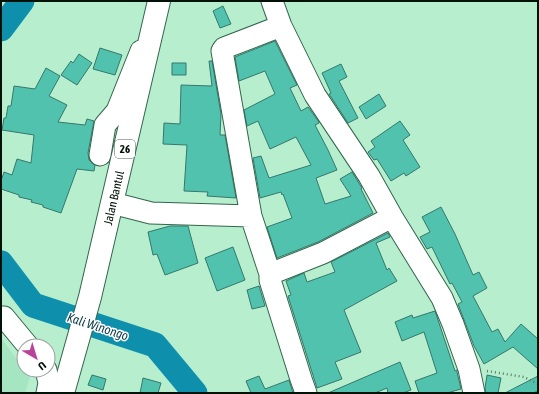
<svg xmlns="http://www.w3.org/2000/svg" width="539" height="394" font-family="'Asap Condensed',sans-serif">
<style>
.built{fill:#a6e5c1}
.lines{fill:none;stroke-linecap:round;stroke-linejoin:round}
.river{stroke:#0e90ad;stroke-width:25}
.building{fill:#50c2ad;stroke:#35786c}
.minor-casing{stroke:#32664b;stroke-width:23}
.major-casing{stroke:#32664b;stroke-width:24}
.path{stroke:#587b66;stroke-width:2.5;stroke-dasharray:1 3;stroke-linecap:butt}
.minor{stroke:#fff;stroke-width:21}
.major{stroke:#fff;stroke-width:22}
.labels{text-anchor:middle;stroke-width:3;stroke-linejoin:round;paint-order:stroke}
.shield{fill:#fff;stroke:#4c5851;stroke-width:1}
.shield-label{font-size:11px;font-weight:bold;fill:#001107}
.street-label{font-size:12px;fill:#001107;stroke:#fff}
.water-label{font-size:13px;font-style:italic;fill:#12424f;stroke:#fff}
</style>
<rect width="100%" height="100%" fill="#b7eece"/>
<path class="built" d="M1 338 30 377 25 393H1Z"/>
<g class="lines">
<path class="river" d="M1 29 22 1
M1 263 33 305 155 345 195 393"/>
</g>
<path class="building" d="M223 6 231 24 220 28 213 11Z
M275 41 297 85 290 88 301 111 308 107 319 122V123L315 125 328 150 337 170 316 178 325 204 351 196 340 179 352 172 362 188 361 189 373 213 318 242 277 258 267 227 292 218 283 194 282 195 281 192 260 198 253 158 261 156 269 178 311 165 296 137 270 149 258 121 247 126 244 110 275 94 265 71 239 81 235 57Z
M100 48 122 55 115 75 93 69Z
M79 54 92 63 77 85 61 75 71 61 73 63Z
M209 61H212L221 114 220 135H225L236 198 207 196 208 192 184 191 187 145 163 144 164 123 180 124 181 85 212 86Z
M172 63H186V75H172Z
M341 64 347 77 339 81 358 118 348 123 331 97 329 94 331 93 322 73Z
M46 68 60 76 49 96 67 105 58 122 85 125 87 119 94 121 88 153 89 160 95 165 94 171 77 169 61 213 43 207V205L31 202 32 200 19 197V195L1 189V181L4 172 12 175 17 159 31 163 34 135 2 130 4 118H6L8 106H11L14 86 35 89Z
M379 94 386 106 366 119 359 107Z
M400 121 410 135 403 140 420 167 406 176 404 173 391 181 377 159 374 160 368 152 375 147 371 141Z
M441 207 455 234 473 275 479 272 487 288 473 296 492 332 498 329 505 342 521 324 538 339V369L513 347 484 364 474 346 458 304 462 302 452 283 450 284 432 247 427 249 420 237 430 232 422 217Z
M170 226H188L198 263 165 275 157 254 153 255 148 232Z
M388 233 390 237 376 243 387 270 389 268 397 281 344 310 361 352 335 362 342 379 317 388 288 296 291 295 286 281 304 273 307 282 335 272 331 262Z
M233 247 245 280 217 291 205 258Z
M259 286 265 306 252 309 247 290Z
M435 311 455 371 457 370V372L461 389 447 393H419L415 381 437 373 424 332 402 341 395 322 412 315 413 318Z
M400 362 411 390 403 393H388L387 388 375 393H328Z
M92 375 106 379 103 390 88 385Z
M487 375 501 378 498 393H486L485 388Z
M259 376 265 389 289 380 293 393H251L246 381Z
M538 376V391L533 393H505Z
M143 378 161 383 158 393H140Z"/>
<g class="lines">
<g class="minor-casing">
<path id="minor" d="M272 1 281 26 315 95 369 176 392 217 442 298 453 324 469 369 474 393
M281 26 224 48 222 51 251 216 270 274V280L301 379 306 393
M100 155 105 125 117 111 141 51
M112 203 151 213 251 216
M270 274 323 253 392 217
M1 317H4L28 346
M46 370 49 383 47 393"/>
</g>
<g class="major-casing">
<path id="major" d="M63 393 90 297 159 1"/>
</g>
<path class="path" d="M487 371 524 377 538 384"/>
<use href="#minor" class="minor"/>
<use href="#major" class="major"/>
</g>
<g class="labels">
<rect class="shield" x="115" y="140" width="20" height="18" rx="3"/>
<g class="shield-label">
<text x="125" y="153">26</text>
</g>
<g class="street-label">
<text transform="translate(114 198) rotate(-77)" y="4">Jalan Bantul</text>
</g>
<g class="water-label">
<text transform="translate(98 326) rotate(18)" y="5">Kali Winongo</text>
</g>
</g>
<rect width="539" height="394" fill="none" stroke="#001107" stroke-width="4"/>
<g transform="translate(36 358) rotate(142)"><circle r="19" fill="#ffffff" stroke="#99a09c"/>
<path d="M0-3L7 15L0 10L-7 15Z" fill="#b8439a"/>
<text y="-6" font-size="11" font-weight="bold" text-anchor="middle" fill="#001107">U</text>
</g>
</svg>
